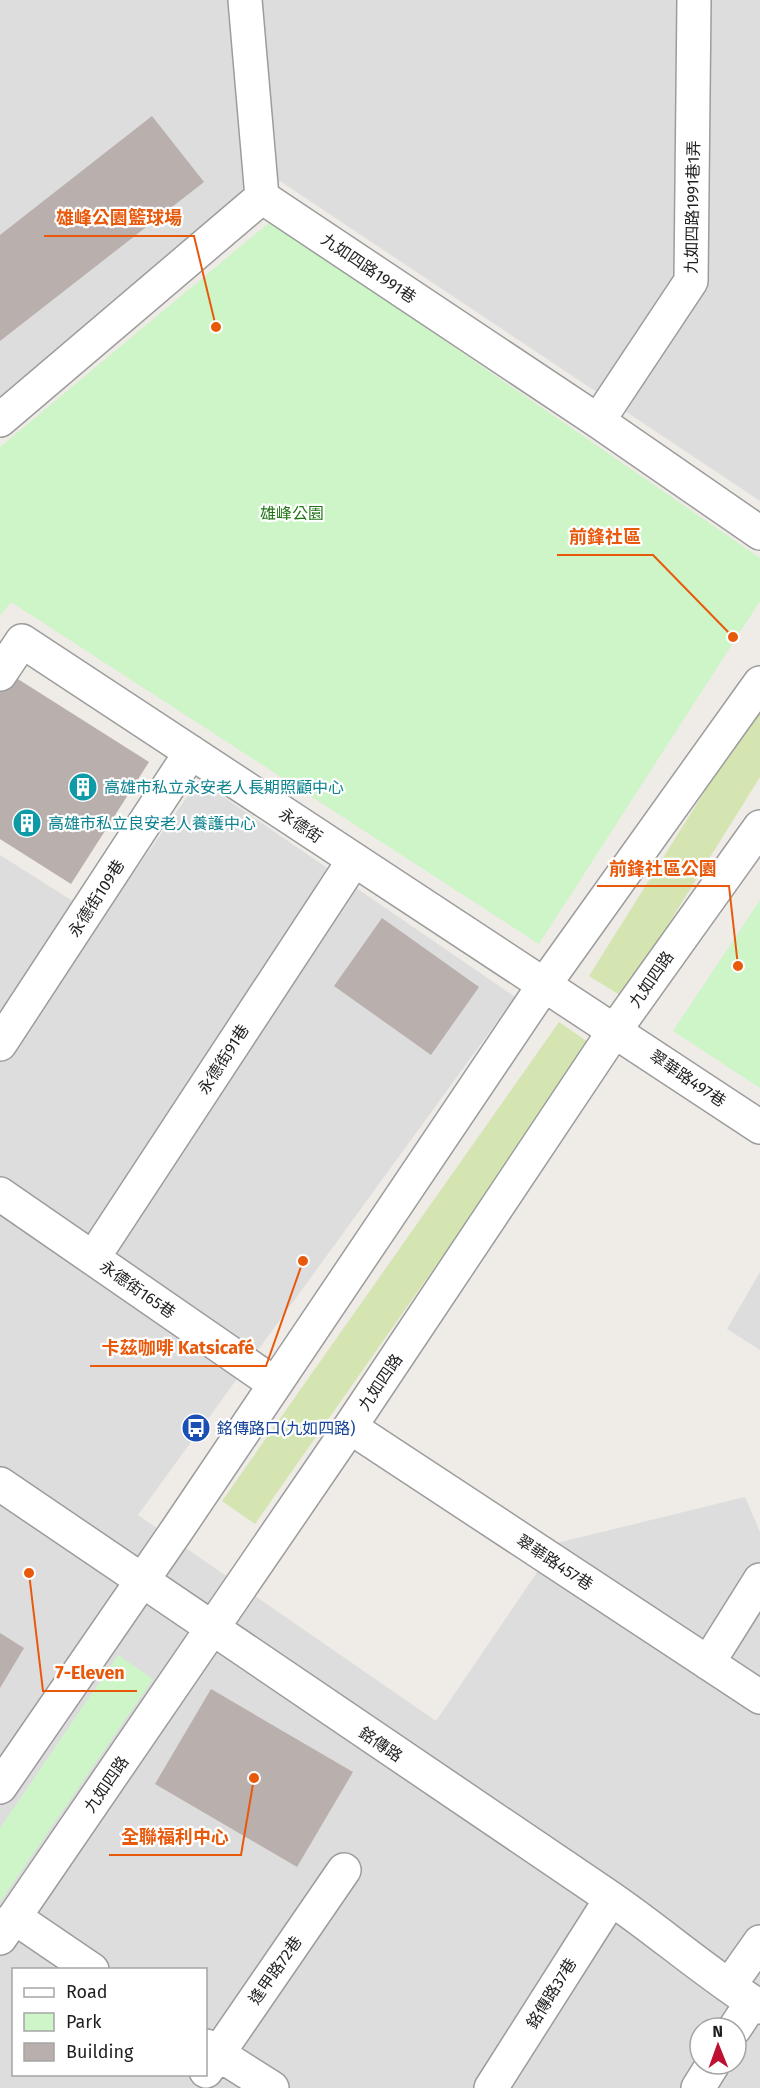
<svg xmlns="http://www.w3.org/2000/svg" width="760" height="2088" font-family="'Fira Sans','Noto Sans TC',sans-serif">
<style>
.residential{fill:#ddd;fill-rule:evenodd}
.grass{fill:#d4e5b1}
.park{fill:#cdf5c8}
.building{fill:#b9afac}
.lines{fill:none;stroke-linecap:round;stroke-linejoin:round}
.minor-casing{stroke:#9c9c9c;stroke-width:36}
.minor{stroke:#fff;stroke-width:33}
.labels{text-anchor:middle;stroke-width:4.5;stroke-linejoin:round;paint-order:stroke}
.street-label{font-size:16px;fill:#1f1f1f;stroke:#fff}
.park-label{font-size:16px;fill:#207615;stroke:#fff}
.culture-label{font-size:16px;fill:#0d838f;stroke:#fff;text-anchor:start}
.transit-label{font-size:16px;fill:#164399;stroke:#fff;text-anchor:start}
.leader{fill:none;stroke:#e8590c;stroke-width:2}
.callout-dot{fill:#e8590c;stroke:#fff;stroke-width:2}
.callout-label{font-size:18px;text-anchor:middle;font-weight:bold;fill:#e8590c;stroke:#fff;stroke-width:4.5;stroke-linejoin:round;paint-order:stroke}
</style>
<rect width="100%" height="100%" fill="#efebe7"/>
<path class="residential" d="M0 0H760V501L280 181 0 411Z
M199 780 515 997 138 1515 436 1721 557 1543 745 1497 760 1532V2088H0V855L101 919ZM14 1970H206V2074H14ZM700 2028H736V2064H700Z
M760 1272V1350L727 1329Z"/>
<path class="grass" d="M760 703V777L623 997 589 976Z
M559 1022 591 1044 255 1524 222 1501Z"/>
<path class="park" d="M271 221 760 558V601L539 944 11 602 0 616V447Z
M760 900V1088L673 1031Z
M118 1655 153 1679 0 1902V1828Z"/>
<path class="building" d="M152 116 204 182 0 341V235Z
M10 674 149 762 71 884 0 839V689Z
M382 918 479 987 431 1055 334 986Z
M0 1633 24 1648 0 1688Z
M211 1689 353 1772 297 1867 155 1784Z"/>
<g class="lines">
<g class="minor-casing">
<path id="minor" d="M245 0 262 197
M0 420 262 197 598 421 760 533
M598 421 691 281 694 0
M0 674 22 641 760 1127
M0 1044 191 752
M0 1194 275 1384
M93 1258 354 860
M350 1427 760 1697
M0 1484C201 1622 403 1759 606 1895 659 1931 706 1973 760 2007
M708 1663 760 1580
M0 1787 177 1530 544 985 760 683
M14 1917 92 1970
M0 1938 350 1427 615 1030 760 827
M729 1986 760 1942
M735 2028 752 2002
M206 2046 272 2088
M206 2071 344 1870
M491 2088 611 1899
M698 2088 713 2064"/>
</g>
<use href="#minor" class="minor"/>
</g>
<defs>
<g id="building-disc" transform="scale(1.5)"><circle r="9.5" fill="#0f9aa8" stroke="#fff"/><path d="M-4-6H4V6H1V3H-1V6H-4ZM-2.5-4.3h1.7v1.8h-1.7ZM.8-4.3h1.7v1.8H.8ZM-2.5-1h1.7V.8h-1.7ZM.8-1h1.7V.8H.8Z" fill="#fff"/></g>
<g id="bus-disc" transform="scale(1.5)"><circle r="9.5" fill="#1a4fb4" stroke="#fff"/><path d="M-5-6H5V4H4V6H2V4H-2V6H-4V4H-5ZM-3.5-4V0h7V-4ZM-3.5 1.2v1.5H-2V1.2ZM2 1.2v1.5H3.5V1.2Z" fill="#fff"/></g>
</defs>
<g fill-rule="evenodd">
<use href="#building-disc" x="83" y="787"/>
<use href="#building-disc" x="27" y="823"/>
<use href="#bus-disc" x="196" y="1428"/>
</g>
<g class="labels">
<g class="street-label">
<text transform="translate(692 207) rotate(-89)" y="6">九如四路1991巷1弄</text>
<text transform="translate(369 268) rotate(34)" y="6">九如四路1991巷</text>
<text transform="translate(301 825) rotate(34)" y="6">永德街</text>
<text transform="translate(96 898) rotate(-57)" y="6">永德街109巷</text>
<text transform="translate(651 979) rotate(-55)" y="6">九如四路</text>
<text transform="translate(223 1059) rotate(-57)" y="6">永德街91巷</text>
<text transform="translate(688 1078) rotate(34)" y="6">翠華路497巷</text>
<text transform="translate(138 1289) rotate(35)" y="6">永德街165巷</text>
<text transform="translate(380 1382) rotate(-56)" y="6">九如四路</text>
<text transform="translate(555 1562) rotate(33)" y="6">翠華路457巷</text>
<text transform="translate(381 1744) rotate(34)" y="6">銘傳路</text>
<text transform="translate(106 1784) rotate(-55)" y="6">九如四路</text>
<text transform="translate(275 1970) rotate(-55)" y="6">逢甲路72巷</text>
<text transform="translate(551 1993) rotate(-58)" y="6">銘傳路37巷</text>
</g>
<g class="park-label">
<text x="292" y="519">雄峰公園</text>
</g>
<g class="culture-label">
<text x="104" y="793">高雄市私立永安老人長期照顧中心</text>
<text x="48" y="829">高雄市私立良安老人養護中心</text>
</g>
<g class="transit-label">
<text x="217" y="1434">銘傳路口(九如四路)</text>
</g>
</g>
<path class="leader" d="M216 327L194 236H44M733 637L653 555H557M738 966L729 886H597M303 1261L266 1366H90M29 1573L43 1691H137M254 1778L241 1855H109"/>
<g class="callout-dot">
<circle cx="216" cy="327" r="6"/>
<circle cx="733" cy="637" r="6"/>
<circle cx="738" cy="966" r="6"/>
<circle cx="303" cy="1261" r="6"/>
<circle cx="29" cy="1573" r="6"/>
<circle cx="254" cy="1778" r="6"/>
</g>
<g class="callout-label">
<text x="119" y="224">雄峰公園籃球場</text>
<text x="605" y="543">前鋒社區</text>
<text x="663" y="875">前鋒社區公園</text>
<text x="178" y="1354">卡茲咖啡 Katsicafé</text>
<text x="90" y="1679">7-Eleven</text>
<text x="175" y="1843">全聯福利中心</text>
</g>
<rect x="12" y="1968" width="195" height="108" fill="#ffffff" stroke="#a5a5a5" stroke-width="1.5"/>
<rect x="24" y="1988" width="30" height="9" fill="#ffffff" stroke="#a5a5a5" stroke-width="1.5"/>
<text x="66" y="1998" font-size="18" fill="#1f1f1f">Road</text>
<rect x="24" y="2013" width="30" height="18" fill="#cdf5c8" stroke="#a5a5a5" stroke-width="1.5"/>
<text x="66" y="2028" font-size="18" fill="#1f1f1f">Park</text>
<rect x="24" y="2043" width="30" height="18" fill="#b9afac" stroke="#a5a5a5" stroke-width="1.5"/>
<text x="66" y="2058" font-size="18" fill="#1f1f1f">Building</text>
<g transform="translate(718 2046) rotate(359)"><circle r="28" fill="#ffffff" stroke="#a5a5a5" stroke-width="1.5"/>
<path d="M0-4.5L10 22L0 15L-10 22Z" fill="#be1132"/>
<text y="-9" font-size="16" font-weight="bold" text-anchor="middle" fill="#1f1f1f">N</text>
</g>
</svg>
